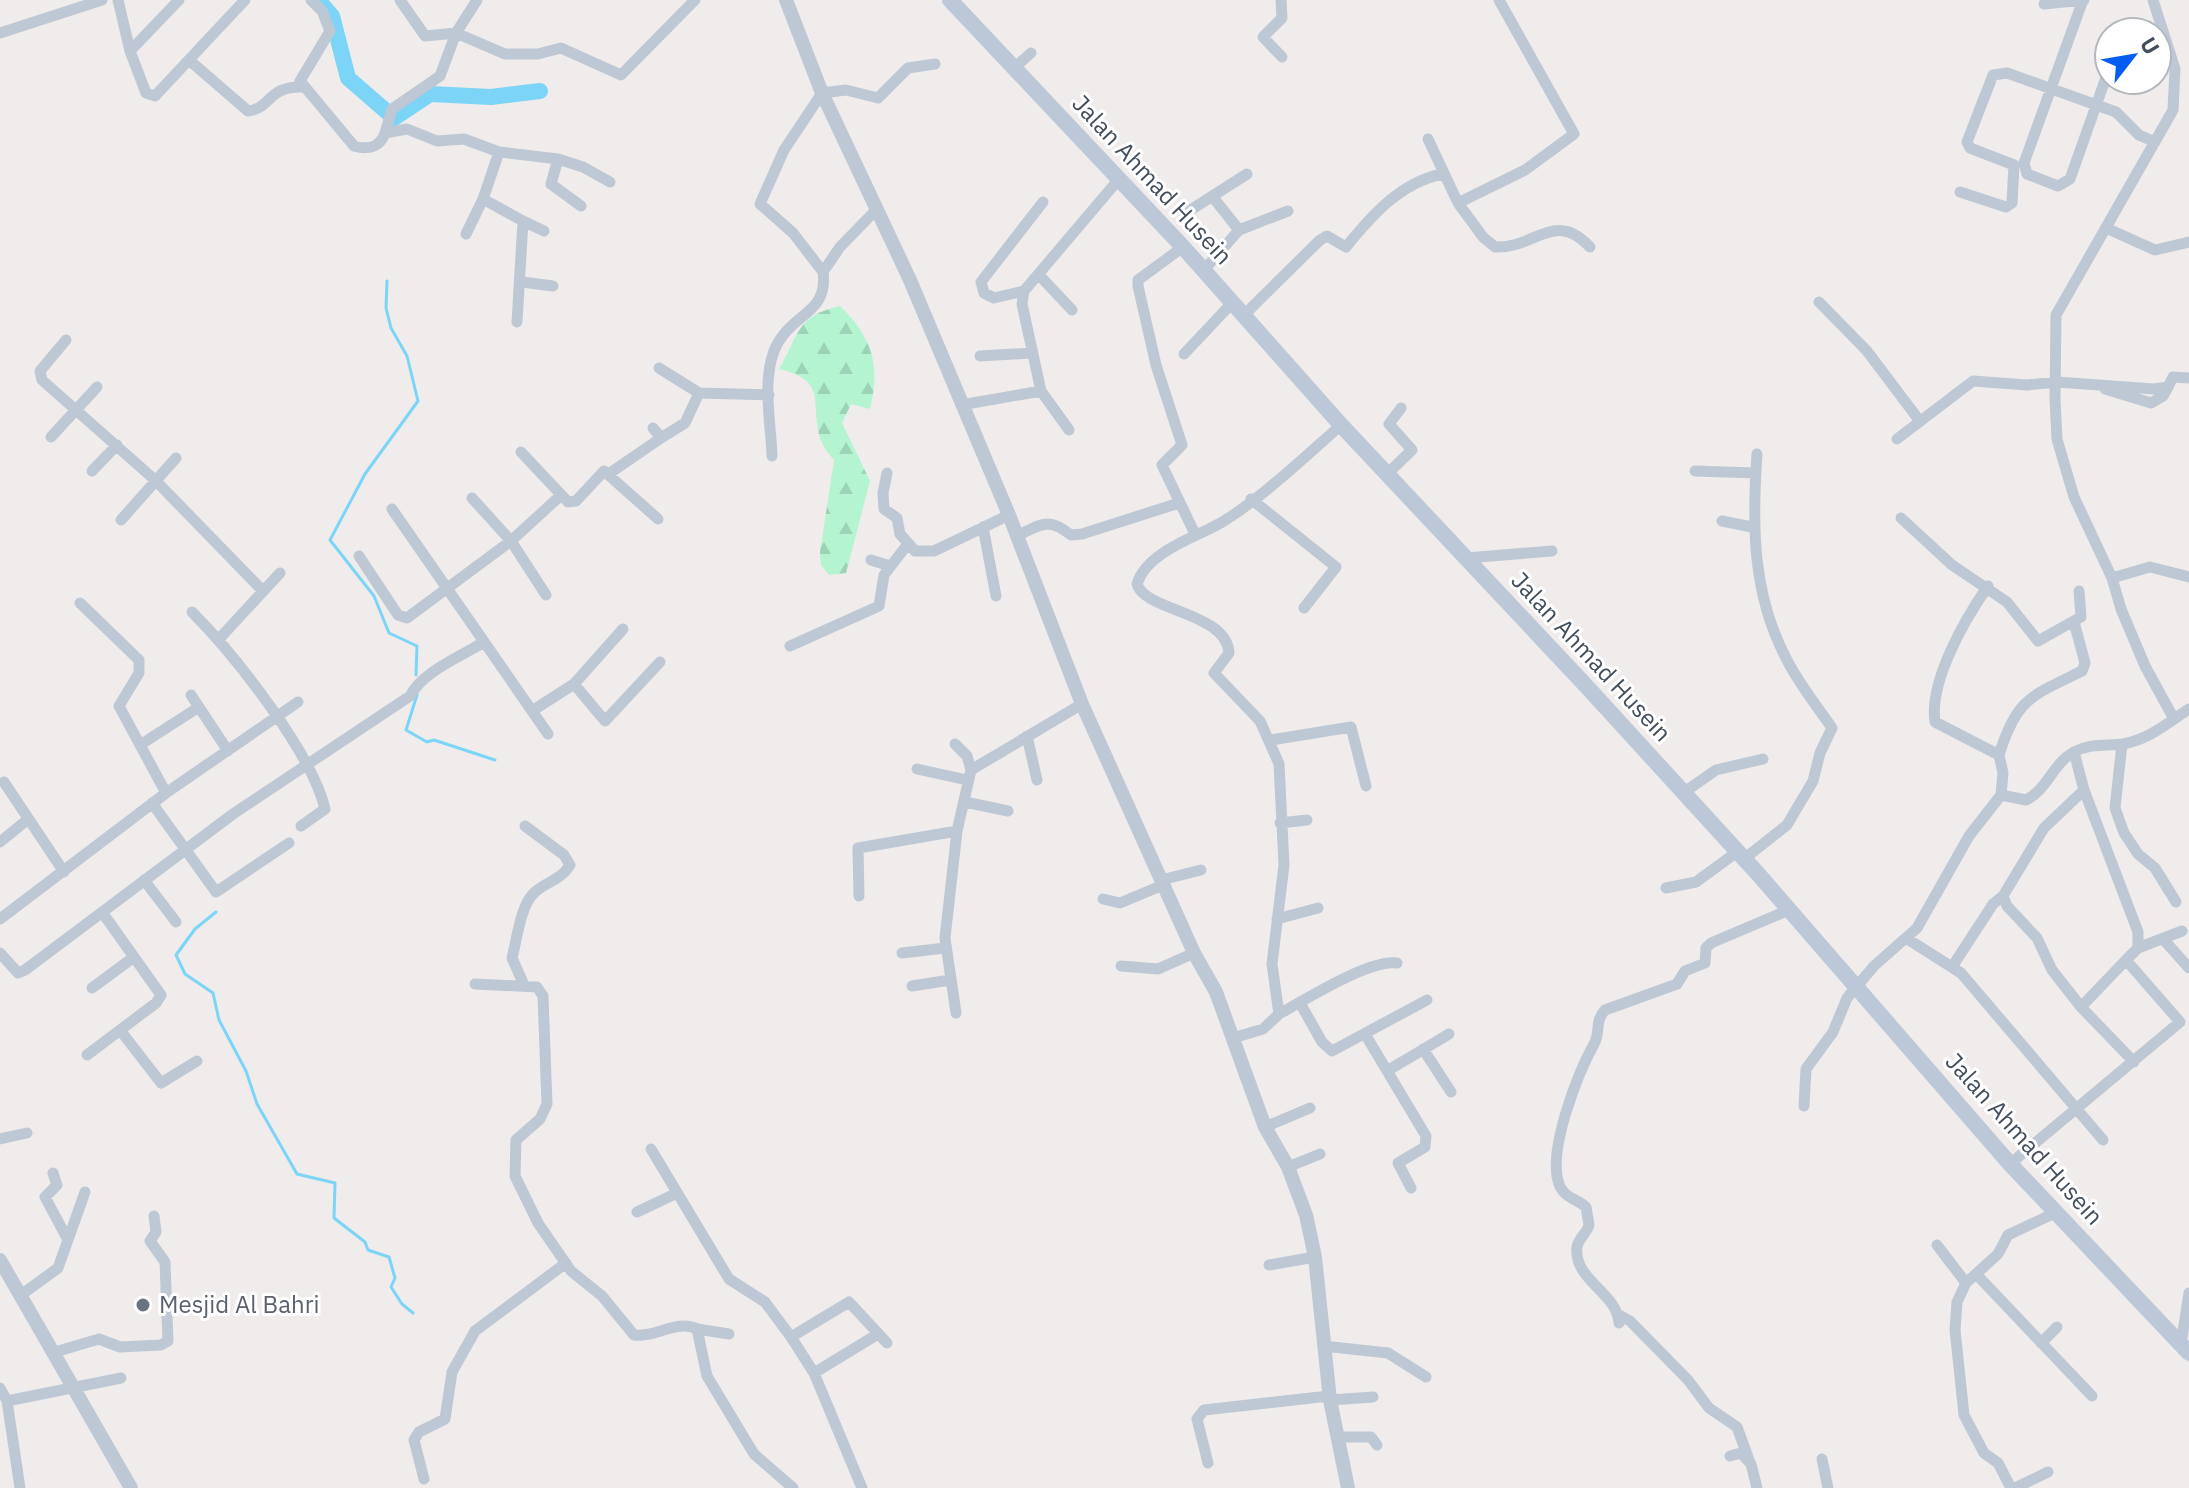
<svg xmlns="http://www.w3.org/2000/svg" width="2189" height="1488" font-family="'IBM Plex Sans',sans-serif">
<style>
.forest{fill:url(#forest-firs)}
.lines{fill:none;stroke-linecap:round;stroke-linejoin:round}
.stream{stroke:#7cd5f6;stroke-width:3}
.river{stroke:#7cd5f6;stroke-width:16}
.minor{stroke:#bec8d4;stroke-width:11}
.tertiary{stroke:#bec8d4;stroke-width:14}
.secondary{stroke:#bcc8d8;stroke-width:16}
.worship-dot{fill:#6b7280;stroke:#fff;stroke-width:3}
.labels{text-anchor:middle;stroke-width:6;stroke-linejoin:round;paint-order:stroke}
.street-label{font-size:24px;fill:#434e5c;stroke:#fff}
.worship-label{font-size:24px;fill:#5b616d;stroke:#fff;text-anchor:start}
</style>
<defs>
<pattern id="forest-firs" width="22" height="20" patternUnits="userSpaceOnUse" patternTransform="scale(2)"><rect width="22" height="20" fill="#b4f4d1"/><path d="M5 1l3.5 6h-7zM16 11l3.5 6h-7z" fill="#9cd3b6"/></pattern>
</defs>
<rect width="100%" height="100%" fill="#f0ecec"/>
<path class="forest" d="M840 306C872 337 881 365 870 409L851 404 842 423 870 481 846 573 829 575 821 565 820 552 834 460C829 454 822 446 820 438 810 400 828 381 779 369 799 335 796 316 840 306Z"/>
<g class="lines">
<path class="stream" d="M387 281 386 308 391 328 407 356 418 401 365 474 330 540 374 596 389 633 417 646 416 675
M417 695 406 730 427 742 434 740 495 760
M216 912 195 929 176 955 185 974 213 993 219 1020 246 1071 257 1104 297 1174 335 1183 334 1218 365 1242 368 1250 389 1257 395 1278 391 1287 402 1304 413 1313"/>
<path class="river" d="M318 0 332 16 348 78 394 118 430 94 491 97 540 91"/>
<path class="minor" d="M118 0 130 51 179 0
M311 0 322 11 330 31 300 81 354 146C367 150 380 148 385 133L407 129 437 141 464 139 499 152 558 159 583 167 610 182
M400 0 425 36 456 33 505 54H538L561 48 621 75 695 0
M1281 0 1282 18 1263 37 1282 57
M2083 0 2024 163 2027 174 2058 186 2070 179 2109 69
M2153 0 2175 69 2173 110 2056 315 2055 399 2057 439 2074 497 2112 578 2121 609 2145 666 2174 719
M2044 4 2084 0
M0 33 102 0
M130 51 146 93 155 96 245 0
M189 60 248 111C272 108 267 86 303 87
M1014 68 1031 53
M385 133 392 109 440 76 456 33 477 0
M1428 139 1458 203 1525 170 1574 134 1499 0
M499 152 483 199 523 221 517 322
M558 159 551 184 581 206
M1960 192 2006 207 2012 203 2014 165 1970 148 1967 142 1993 75 2007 73 2116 112 2139 135 2155 142
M1212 196 1239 230
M1458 203 1483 237 1495 247C1535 249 1554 209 1590 247
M1189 211 1247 174
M523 221 544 231
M2106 228 2155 250 2189 242
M466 234 483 199
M1183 247 1138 280V286L1156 365 1182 445 1162 465 1195 534
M1204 270 1239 230 1288 211
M823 272 793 233 760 204 784 150 822 93 846 90 878 98 908 68 935 64
M1040 276 1072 310
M522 282 553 286
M1024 291 994 298 984 293 981 282 1043 202
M1819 302 1867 351 1919 420
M1243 316 1320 240 1327 236 1346 247C1372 215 1400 183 1442 174
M66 340 40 371 42 380 155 480 263 591
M1184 354 1232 303
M980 356 1032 353
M659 368 699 393 769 395
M2105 389 2151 403 2163 396 2168 387
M1041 391 1069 430
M961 405 1041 391 1022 304 1024 291 1119 179
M653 428 661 438 685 423 699 393
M51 437 97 387
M1897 439 1973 381 2027 385 2057 382 2154 389 2168 387 2173 377 2189 378
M521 452 568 502 576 501 604 471 658 519
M772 456C771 424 762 382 774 351 789 313 829 315 823 272L840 247 877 209
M92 471 117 445
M1695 471 1756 473
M610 473 661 438
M887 473 883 493 884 509 897 518 900 534 915 551H934L1009 515
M1387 474 1412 450 1389 424 1401 408
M472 498 511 541 546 595
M1251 499 1336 567 1304 608
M392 509 548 734
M1901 518 1952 565 2007 602 2038 641 2081 617 2079 591
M121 520 176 458
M1722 521 1752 527
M983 527 996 596
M1018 535C1043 524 1048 517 1071 535L1082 534 1179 503
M359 556 398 615 407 618 511 541 560 496
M1466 558 1552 551
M871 560 890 566
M2112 578 2150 567 2189 577
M80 603 139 660V673L119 706 166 793
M192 612C234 654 312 753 325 809L301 826
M219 639 280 573
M790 646 879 606 884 575 907 545
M574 684 605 721 660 662
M191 695 228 751
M532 711 574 684 623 629
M1027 736 1037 780
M1271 740 1351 727 1366 786
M955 744 967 756 971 770 957 831 945 938 956 1013
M2122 744 2115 808 2124 833 2138 854 2155 868 2176 902
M140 745 199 707
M2074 752 2084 790 2044 828 2003 896 2007 906 2037 938 2052 970 2081 1007 2134 1062
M1999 755C2017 697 2032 696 2082 671L2085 663 2074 622
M917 769 967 780
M971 770 1082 704
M4 782 64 872
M1683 793 1716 770 1763 759
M2001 795 2026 800C2048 789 2053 763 2074 752 2091 743 2105 746 2123 744 2150 739 2167 723 2189 709
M965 802 1008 811
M152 803 216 892 289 843
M1280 823 1307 820
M0 842 27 820
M1744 859 1787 825 1813 781 1820 753 1832 728C1817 706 1799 684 1787 660 1752 595 1752 525 1757 454
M144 880 176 922
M1161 880 1201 870
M1666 888 1696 882 1737 852
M859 896 858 848 957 831
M1103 899 1120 903 1163 885
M0 919 166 793 298 702
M1277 919 1318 908
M1906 938 1961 973 2103 1140
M2164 940 2189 968
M2138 948 2182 931
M0 953 18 973 25 970 233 814 410 696C423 671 460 657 484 642
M902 953 945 948
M1121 966 1158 969 1194 953
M1952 967 1993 904 2003 896
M475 984 537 987 543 996 547 1104 540 1119 516 1140 515 1176 538 1223 571 1271 602 1296 634 1335C655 1338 677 1319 697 1329L707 1376 754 1454 793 1488
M524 985 512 958C517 940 520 905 535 892 546 882 562 879 570 865L564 855 525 826
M912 986 950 980
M92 988 134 957
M1300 1003 1322 1042 1332 1051 1427 1000
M2081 1007 2126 960
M1279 1014C1305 1000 1369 959 1397 963
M120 1030 161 1083 197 1061
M1365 1034 1426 1136 1425 1147 1398 1163 1411 1188
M1233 1038 1263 1029 1279 1014 1272 964 1284 865 1279 764 1260 721 1214 673 1229 653C1227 612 1144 611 1137 584 1146 554 1190 539 1215 526 1253 506 1307 455 1341 425
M1423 1049 1451 1092
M87 1055 156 1003 161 995 102 912
M1387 1071 1449 1034
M1804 1106 1806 1069 1833 1032 1847 998 1874 966 1917 928 1969 836 2001 795 2003 773 1999 755 1935 722C1929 681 1965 619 1988 586
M1265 1127 1310 1108
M0 1139 27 1133
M651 1149 729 1279 765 1302 791 1337 814 1373 862 1488
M2010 1164 2180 1022 2126 960 2138 948V932L2084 790
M1288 1167 1320 1154
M53 1173 57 1185 45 1197 68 1240
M637 1212 677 1193
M1937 1245 1966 1283
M1269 1265 1315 1257
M1977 1275 2092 1396
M21 1295 58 1268 85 1192
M1619 1315 1630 1321 1688 1380 1709 1408 1737 1427 1749 1460
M1619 1323C1617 1292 1573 1280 1577 1247 1578 1239 1587 1233 1589 1225L1586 1207C1577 1199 1563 1197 1559 1184 1547 1151 1578 1073 1594 1044 1601 1032 1594 1022 1605 1010L1677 984 1685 971 1705 963 1706 948 1711 943 1789 910
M697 1329 729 1334
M791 1337 849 1302 887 1343
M2041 1343 2057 1327
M2181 1344 2189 1293
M1323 1346 1388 1353 1426 1377
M55 1352 99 1339 120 1347 161 1345 168 1341 165 1262 150 1241 156 1232 154 1216
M814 1373 878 1334
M0 1388 7 1401 20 1488
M1330 1400 1373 1397
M7 1401 121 1378
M1337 1437H1371L1377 1445
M1730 1456 1741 1453 1751 1464 1757 1488
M1822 1459 1828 1488
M1208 1463 1197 1419 1204 1410 1329 1396
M424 1479 414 1440 419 1432 445 1419 452 1372 475 1331 566 1263
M2011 1488 1998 1463 1984 1453 1964 1415 1955 1330 1957 1302 1966 1283 1998 1254 2008 1235 2057 1212
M2015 1488 2048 1472"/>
<path class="tertiary" d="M786 0 822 93 910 280 1009 515 1082 704 1194 953 1216 992 1265 1127 1288 1167 1306 1215 1315 1257 1330 1400 1348 1488
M0 1260 131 1488"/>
<path class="secondary" d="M950 0 1183 247 1341 425 1589 689 1759 875 2010 1164 2189 1353"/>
</g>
<circle class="worship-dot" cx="143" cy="1305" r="8"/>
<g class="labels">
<g class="street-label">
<text transform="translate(1152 180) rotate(47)" y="8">Jalan Ahmad Husein</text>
<text transform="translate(1591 657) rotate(47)" y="8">Jalan Ahmad Husein</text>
<text transform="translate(2024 1139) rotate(48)" y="8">Jalan Ahmad Husein</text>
</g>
<g class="worship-label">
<text x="159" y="1313">Mesjid Al Bahri</text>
</g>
</g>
<g transform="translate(2133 56) rotate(59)"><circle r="38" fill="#ffffff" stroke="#b4b8be" stroke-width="2"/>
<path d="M0-6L14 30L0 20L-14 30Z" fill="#045df1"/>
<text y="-12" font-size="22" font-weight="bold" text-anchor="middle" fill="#434e5c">U</text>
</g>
</svg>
